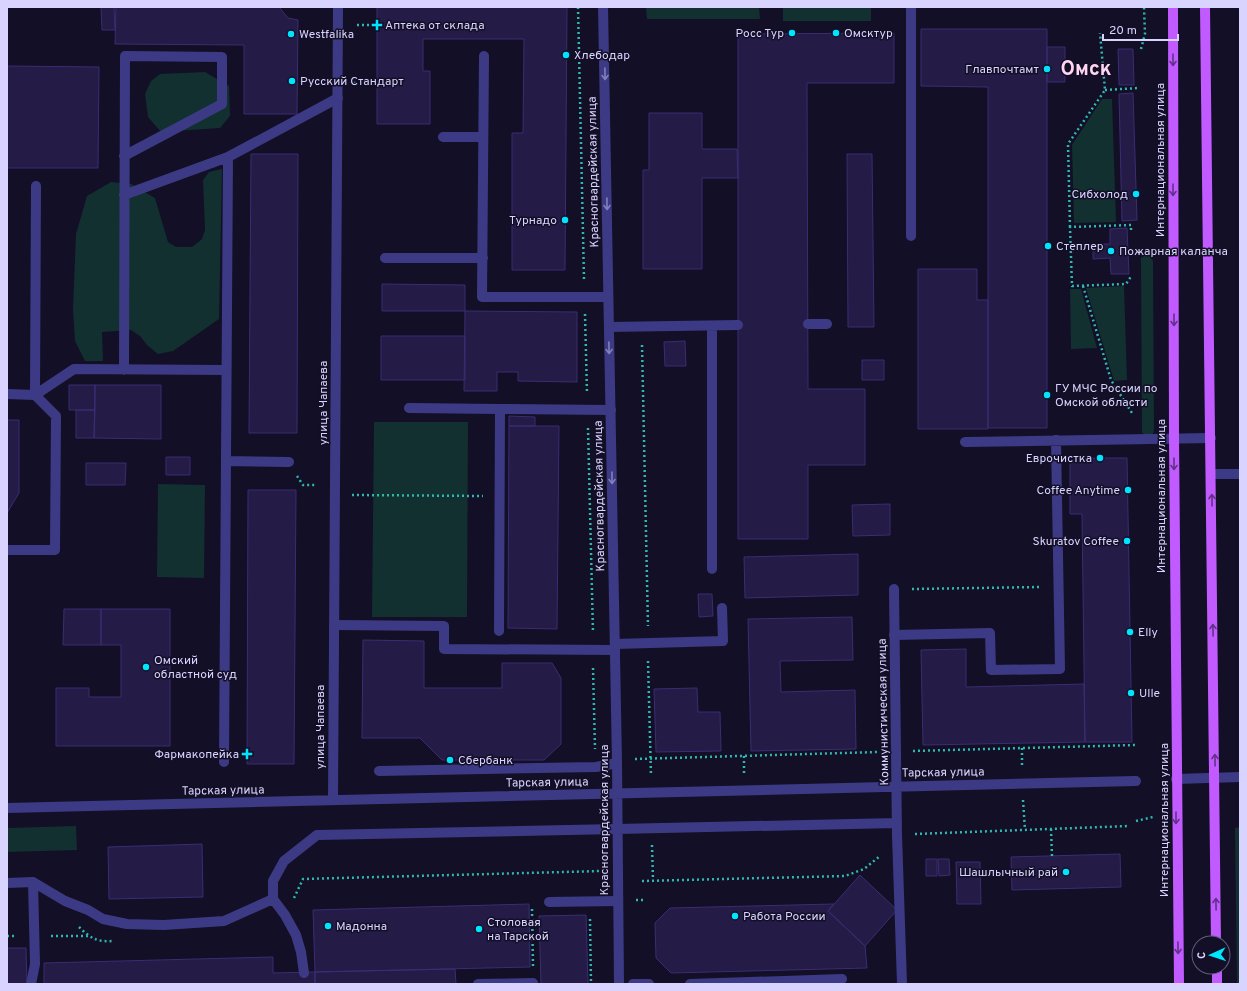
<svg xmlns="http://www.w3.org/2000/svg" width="1247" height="991" font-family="Overpass,sans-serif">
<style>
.green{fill:#12302f}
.building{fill:#241b47;stroke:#3b2d73}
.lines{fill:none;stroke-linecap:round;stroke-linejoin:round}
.path{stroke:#2fb8b0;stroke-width:2.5;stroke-dasharray:2 3;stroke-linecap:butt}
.lane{stroke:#3d3a85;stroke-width:10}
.street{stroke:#3d3a85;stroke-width:10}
.primary{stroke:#c25bff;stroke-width:10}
.oneway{stroke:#623188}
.oneway2{stroke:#837fbc}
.poi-dot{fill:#00e5ff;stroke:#130f26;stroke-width:1.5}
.labels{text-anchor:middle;stroke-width:3;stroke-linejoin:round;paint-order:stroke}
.poi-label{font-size:12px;fill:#d9d4ff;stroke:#130f26;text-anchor:start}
.street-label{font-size:12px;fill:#d9d4ff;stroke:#130f26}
.town-label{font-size:20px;font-weight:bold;fill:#ffd6f0;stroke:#130f26}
</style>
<rect width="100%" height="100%" fill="#130f26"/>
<path class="green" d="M646 7H759L760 19H647Z
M783 7H871V21H783Z
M205 72 229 86 230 116 220 128 161 132 148 117 145 94 151 81 160 74Z
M1102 99H1112L1116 222 1074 223 1072 145Z
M222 169 219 319 173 351 158 354 147 345 140 336 131 330 102 332 103 361H85L75 341 73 310 76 234 87 196 111 182 131 184 155 198 168 242 176 247H192L202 239 205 230 203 180 209 172Z
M1145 255 1150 256 1153 261 1154 431 1152 435H1144L1142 432 1141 261V258Z
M1124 286 1127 380 1114 381 1086 288Z
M1070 289H1081L1097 348 1071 349Z
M374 422H468L467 617H372Z
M158 484 205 485 204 578 157 577Z
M76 826 77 850 7 852V828Z
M1240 827V984H1237L1235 828Z"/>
<path class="building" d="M101 7H114L115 30H102Z
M116 7H279L288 18 298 20 297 114H244V45L115 44Z
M377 7H567L565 270H512V133H523L524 39H423V71H430V124H377Z
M921 29H1047V428H988V87L921 86Z
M894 33V83H807L808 389H865V465H808V539H738V34Z
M1047 47H1065V82H1047Z
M1118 49H1133L1134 85H1119Z
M7 66 99 67 98 168H7Z
M1133 93 1137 220 1122 221 1119 94Z
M649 113H702V149H737L738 178H702V269H643V170H649Z
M251 154H298L297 433H249Z
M847 154H872L874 327H848Z
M1127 228 1129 274H1111L1110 258 1093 259V244H1110V229Z
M918 269H977V300H988V429H918Z
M382 284 465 285V311H382Z
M465 311 577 312V382L518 381V372H497V391H464Z
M381 336H465V380H381Z
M685 341 686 366H665L664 342Z
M862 360H884V380H862Z
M69 385H95V410H69Z
M95 385H161V439L94 438Z
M76 410H95L94 438H76Z
M509 416 535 417V426H509Z
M7 420H19V493L7 513Z
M509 426H559L557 629 508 628Z
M166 457H190V475H166Z
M1100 458H1127L1132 742H1085L1082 514H1070V459Z
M86 463H126L125 485H86Z
M248 490H296L294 764H247Z
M890 504V535L853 536 852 505Z
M858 554V595L745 598 744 557Z
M698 594H712L713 616 699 617Z
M64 609H101V645H63Z
M101 609H170V746H56V688H89V697H121V645H101Z
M852 617 853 660 780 661 781 692 855 690 856 749 751 751 748 619Z
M363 640 424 641V688H502V663H552L561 678V744L544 760H442L420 738H362Z
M966 649V687L1084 684 1085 742 923 745 921 650Z
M697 688 698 712H720L721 751 656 752 654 689Z
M202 844 203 897 109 899 108 847Z
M1120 854 1121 887 1012 890 1011 857Z
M926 859H937V876H926Z
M938 859H949L950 875 939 876Z
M956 862H980L981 904H957Z
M860 875 897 910 865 946 828 911Z
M529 904 530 967 315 972 313 910Z
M834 904 828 911 865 946 867 968 671 973 656 958 655 923 670 908Z
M586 915 588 984H541L539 916Z
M7 948H26L27 984H7Z
M273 957V973L315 972V984H44V963Z
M455 969 456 984H315V972Z"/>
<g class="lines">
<path class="path" d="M578 7 584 279
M357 25H377
M1141 49 1145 34 1144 7
M354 83H377
M1105 90 1139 88
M1131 225 1070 227 1072 286 1126 284 1132 275
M1070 227 1068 144 1105 90 1100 33
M1131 228V233
M1083 286 1111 380 1132 413
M585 314 587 393
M642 345 648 626
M588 428 593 633
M297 476 303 485H317
M352 495 483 496
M912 589 1041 587
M648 661 651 776
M593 668 595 749
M1022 748V765
M913 751 1136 745
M744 756V773
M635 759 878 752
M1023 800 1025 830
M1136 821 1153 817
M1051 829 1052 856
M915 834 1129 826
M652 845 653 880
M642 881 845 876 864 869 880 856
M294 898 303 879 601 871
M636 900H643
M532 909 533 966
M590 919 591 984
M79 927C91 939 97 942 114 941
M7 936H16
M51 936H88"/>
<path class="lane" d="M911 7V236
M484 56 482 297H608
M443 137H483
M124 195 228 157
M385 258H483
M808 324H827
M712 326V569
M609 327 738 325
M124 370 125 56 222 57V104L124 156
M7 394 35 395 74 369 226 370
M409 408 500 409
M965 442 1211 438
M226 461 289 462
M1211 474H1240
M7 550H55L56 416 35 395 36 186
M334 625 444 626V649L615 650
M499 631 500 409 611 410
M894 635 990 633 991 670 1060 669 1056 440
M615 644 723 641 722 608
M224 762 228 157 338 98
M379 771 596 767 617 763
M897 835 902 984
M7 883 33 882 65 901 88 910 103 919 127 924 164 925 224 921 273 899
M549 902 618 901
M304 973 301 952 296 935 285 915 273 899V881L284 861 317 835 617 829
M31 984 35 964 33 882
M478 984 533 983
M633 984H649
M690 984 842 979"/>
<path class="street" d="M603 7 617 763 619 984
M894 589 897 835
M1176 779 1240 777
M333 800 338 7
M7 808 1136 781
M617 829 897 823"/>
<path class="primary" d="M1173 7 1174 438 1179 984
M1205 7 1216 943
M1217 967V984"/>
</g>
<defs><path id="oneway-shaft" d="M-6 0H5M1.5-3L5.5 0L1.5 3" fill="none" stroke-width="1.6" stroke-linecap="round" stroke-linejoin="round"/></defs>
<g class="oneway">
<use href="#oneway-shaft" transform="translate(1173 60) rotate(90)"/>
<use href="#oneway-shaft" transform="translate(1173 190) rotate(90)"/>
<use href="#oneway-shaft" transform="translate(1174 320) rotate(90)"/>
<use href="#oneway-shaft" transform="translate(1174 464) rotate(90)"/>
<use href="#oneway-shaft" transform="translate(1212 500) rotate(-91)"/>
<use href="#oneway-shaft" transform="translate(1213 630) rotate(-91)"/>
<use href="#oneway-shaft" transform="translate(1215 760) rotate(-91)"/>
<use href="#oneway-shaft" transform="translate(1176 818) rotate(90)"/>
<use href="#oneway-shaft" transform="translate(1216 904) rotate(-91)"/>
<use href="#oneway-shaft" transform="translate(1178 948) rotate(89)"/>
</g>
<g class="oneway2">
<use href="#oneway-shaft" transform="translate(605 74) rotate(89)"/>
<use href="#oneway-shaft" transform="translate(607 204) rotate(89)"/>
<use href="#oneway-shaft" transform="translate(609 348) rotate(89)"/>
<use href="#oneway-shaft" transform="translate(612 478) rotate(89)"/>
</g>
<g class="poi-dot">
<path d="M375 19h4v4h4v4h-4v4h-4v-4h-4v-4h4z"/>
<circle cx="792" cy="33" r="4"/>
<circle cx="836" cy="33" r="4"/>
<circle cx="291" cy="34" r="4"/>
<circle cx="566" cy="55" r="4"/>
<circle cx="1047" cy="69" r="4"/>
<circle cx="292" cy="81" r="4"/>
<circle cx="1136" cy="194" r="4"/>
<circle cx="565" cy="220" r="4"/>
<circle cx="1048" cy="246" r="4"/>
<circle cx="1111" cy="251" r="4"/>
<circle cx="1047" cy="395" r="4"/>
<circle cx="1100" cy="458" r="4"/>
<circle cx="1128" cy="490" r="4"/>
<circle cx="1127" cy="541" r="4"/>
<circle cx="1130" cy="632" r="4"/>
<circle cx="146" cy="667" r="4"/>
<circle cx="1131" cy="693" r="4"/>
<path d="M245 748h4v4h4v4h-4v4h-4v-4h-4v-4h4z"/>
<circle cx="450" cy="760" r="4"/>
<circle cx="1066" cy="872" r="4"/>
<circle cx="735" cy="916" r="4"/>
<circle cx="328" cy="926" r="4"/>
<circle cx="479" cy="929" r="4"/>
</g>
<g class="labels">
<g class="poi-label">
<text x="385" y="29">Аптека от склада</text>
<text x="784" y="37" text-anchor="end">Росс Тур</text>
<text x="844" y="37">Омсктур</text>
<text x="299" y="38">Westfalika</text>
<text x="574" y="59">Хлебодар</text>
<text x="1039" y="73" text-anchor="end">Главпочтамт</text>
<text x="300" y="85">Русский Стандарт</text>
<text x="1128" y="198" text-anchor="end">Сибхолод</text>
<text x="557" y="224" text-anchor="end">Турнадо</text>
<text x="1056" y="250">Степлер</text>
<text x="1119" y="255">Пожарная каланча</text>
<text x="1055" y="392">ГУ МЧС России по<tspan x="1055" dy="14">Омской области</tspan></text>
<text x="1092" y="462" text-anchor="end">Еврочистка</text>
<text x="1120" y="494" text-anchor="end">Coffee Anytime</text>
<text x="1119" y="545" text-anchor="end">Skuratov Coffee</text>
<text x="1138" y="636">Elly</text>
<text x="154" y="664">Омский<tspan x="154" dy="14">областной суд</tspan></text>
<text x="1139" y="697">Ulle</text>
<text x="239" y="758" text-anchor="end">Фармакопейка</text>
<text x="458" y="764">Сбербанк</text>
<text x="1058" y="876" text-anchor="end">Шашлычный рай</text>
<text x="743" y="920">Работа России</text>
<text x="487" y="926">Столовая<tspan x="487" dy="14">на Тарской</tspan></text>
<text x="336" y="930">Мадонна</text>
</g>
<g class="street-label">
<text transform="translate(1160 160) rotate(-90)" y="4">Интернациональная улица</text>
<text transform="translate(593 172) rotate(-91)" y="4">Красногвардейская улица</text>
<text transform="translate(323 403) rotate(-90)" y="4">улица Чапаева</text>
<text transform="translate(599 496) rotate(-91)" y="4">Красногвардейская улица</text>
<text transform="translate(1161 496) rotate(-90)" y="4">Интернациональная улица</text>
<text transform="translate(883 712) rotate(-91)" y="4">Коммунистическая улица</text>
<text transform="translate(320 727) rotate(-90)" y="4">улица Чапаева</text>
<text transform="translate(943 772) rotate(-1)" y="4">Тарская улица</text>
<text transform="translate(547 782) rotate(-1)" y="4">Тарская улица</text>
<text transform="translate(223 790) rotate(-1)" y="4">Тарская улица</text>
<text transform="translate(604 820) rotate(-90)" y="4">Красногвардейская улица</text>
<text transform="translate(1164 820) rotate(-90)" y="4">Интернациональная улица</text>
</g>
<g class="town-label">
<text x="1086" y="75">Омск</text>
</g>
</g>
<rect width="1247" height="991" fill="none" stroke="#d9d4ff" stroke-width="16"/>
<g transform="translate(1211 955) rotate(267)"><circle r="19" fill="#130f26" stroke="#625e7d"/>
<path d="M0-3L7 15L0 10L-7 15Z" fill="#00e5ff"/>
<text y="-6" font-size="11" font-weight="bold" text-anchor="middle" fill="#d9d4ff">С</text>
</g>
<path d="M1103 34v6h75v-6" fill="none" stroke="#d9d4ff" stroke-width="2"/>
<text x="1109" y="34" font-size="12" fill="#d9d4ff" stroke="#130f26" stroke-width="3" paint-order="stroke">20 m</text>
</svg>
